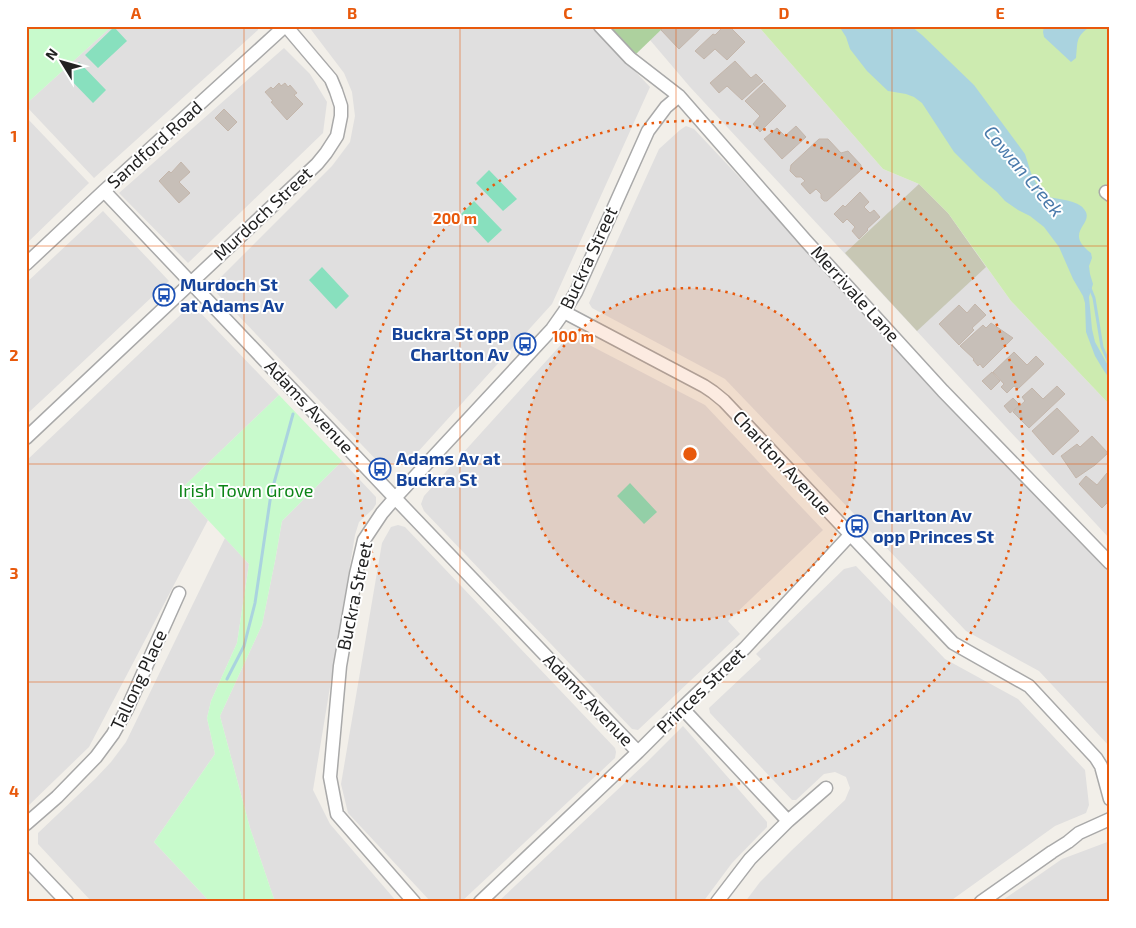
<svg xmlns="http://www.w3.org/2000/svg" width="1136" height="928" font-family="'Exo 2',sans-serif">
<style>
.residential{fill:#e0dfdf}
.construction{fill:#c7c7b4}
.grass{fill:#cdebb0}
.forest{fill:#add19e}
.park{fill:#c8facc}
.pitch{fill:#88e0be}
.water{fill:#aad3df}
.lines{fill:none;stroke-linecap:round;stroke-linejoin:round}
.stream{stroke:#aad3df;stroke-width:3}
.building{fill:#c7bfb8;stroke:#c4b6ab}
.minor-casing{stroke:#a9a9a9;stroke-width:15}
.minor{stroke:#fff;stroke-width:12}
.grid{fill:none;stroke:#e8590c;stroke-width:1;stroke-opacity:0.55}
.ring{fill:none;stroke:#e8590c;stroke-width:2.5;stroke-dasharray:2.5 5}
.labels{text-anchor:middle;stroke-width:4;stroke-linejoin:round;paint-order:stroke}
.street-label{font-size:18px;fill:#222;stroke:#fff}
.transit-label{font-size:18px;font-weight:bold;fill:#164399;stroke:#fff;text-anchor:start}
.park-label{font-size:18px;fill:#0c8416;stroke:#fff}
.water-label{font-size:19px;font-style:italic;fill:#4a7aab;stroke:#fff}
.centre{fill:#e8590c;stroke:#fff;stroke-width:2.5}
.ring-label{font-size:15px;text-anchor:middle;font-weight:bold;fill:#e8590c;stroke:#fff;stroke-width:4;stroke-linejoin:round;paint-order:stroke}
.neatline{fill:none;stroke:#e8590c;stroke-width:2}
.grid-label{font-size:16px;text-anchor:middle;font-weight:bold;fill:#e8590c}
</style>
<rect width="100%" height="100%" fill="#f2efe9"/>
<path class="residential" d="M112 26H258V30L94 178 26 106V104Z
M310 26H592L650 87 552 304 416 454 383 467 211 287 332 166 350 142 355 116 352 92 344 73 309 27Z
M665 26H758L883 169 919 184 948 213 1011 301 1110 405V539L690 87 650 40Z
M284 48 310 74 327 102 323 133 188 263 119 193Z
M26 117 89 183 26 244Z
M686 126 694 129 1110 572V747L1039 671 966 631 725 379 592 308 589 303 659 149 680 130Z
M103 211 169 281 26 415V283Z
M192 304 279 395 180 490 208 520 89 747 26 808V461Z
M574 337 705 405 823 530 728 621 740 634 638 730 632 729 424 511 421 504 424 496 567 338Z
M342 461 376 497V504L373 509 359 522 355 535 313 790 330 824 397 902H275L250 828 220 716 262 625 275 561 282 521Z
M398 525 405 527 615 748 616 752 615 758 461 902H431L348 813 341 784 382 543 391 527Z
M225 538 249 564 237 643 211 701 207 718 215 754 154 842 210 902H92L38 844V833L95 779 111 762 126 742Z
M856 566 945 659 1018 699 1085 770 1089 805 1086 813 1055 826 949 902H745L760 882 792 850 845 800 850 788 846 777 835 772 824 774 796 800H792L710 713 709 708 761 659 756 654 844 569Z
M683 726 767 822V827L732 863 703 902H498L647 762Z
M1110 841V902H1000L1062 859Z"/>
<path class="construction" d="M919 184 948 213 986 267 917 331 845 253Z"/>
<path class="grass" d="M758 26H1110V405L1011 301 948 213 919 184 883 169Z"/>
<path class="forest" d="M608 26H665L636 54Z"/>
<path class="park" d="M26 26H112L26 104Z
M279 395 342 461 282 521 275 561 262 625 220 716 250 828 275 902H210L154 842 215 754 207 718 211 701 237 643 249 564 180 490Z"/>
<path class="pitch" d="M114 27 127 41 98 68 85 55Z
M79 62 106 90 93 103 66 75Z
M489 170 517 199 503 211 476 183Z
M474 201 502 230 488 243 461 214Z
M322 267 349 296 336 309 309 280Z
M630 483 657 512 644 524 617 496Z"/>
<path class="water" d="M839 26H911L922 35 974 85 1025 154 1031 173 1042 195C1053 199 1072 199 1081 206 1101 223 1060 230 1091 253L1092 258 1089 266 1090 274 1093 284 1089 297 1092 329 1095 342 1110 369V379L1104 371 1095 356 1086 332 1085 303 1083 296 1073 279 1059 247 1044 227 1030 216 1018 210 1005 201 997 192 980 178 954 152 922 103 914 97 906 94 888 91 867 71 850 49 846 37Z
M1044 26H1091C1075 37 1078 41 1076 58L1071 62 1044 37 1043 32Z"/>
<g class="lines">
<path class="stream" d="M1090 288 1094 298 1102 347 1110 365
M227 679 244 646 255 603 271 494 293 414"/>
</g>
<path class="building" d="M665 26H678L680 29 683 26H703L679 49 661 30Z
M724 26H729L745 42 727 60 715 49 704 59 695 51 713 34 715 35Z
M735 61 751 78 756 74 763 81 742 100 727 86 719 93 710 83Z
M279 83 281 86 285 83 288 87 290 85 297 93 294 95 303 104 287 120 271 102 273 101 265 92 271 87 273 89Z
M764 83 786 106 760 132 753 124 760 116 745 101Z
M224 109 237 122 228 131 215 118Z
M796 126 806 137 782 159 764 139 777 128 785 136Z
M819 139H828L841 153 848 151 861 165V170L827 201H824L821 198V194L816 189 810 194 801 184 805 181 801 177H796L790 171 791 165Z
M181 162 190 172 179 182 190 193 179 203 159 181 169 171 171 173Z
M860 192 869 202 864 207 870 213 874 210 880 217 867 229 868 230 859 239 852 231 855 227 847 219 843 223 834 214 843 205 845 207Z
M975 304 986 315 972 328 974 330 959 345 939 324 959 305 967 313Z
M991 323 1013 338 983 368 980 364 978 366 973 360 974 359 960 346 983 325 986 328Z
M1014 352 1027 365 1036 356 1044 364 1018 389 1014 386 1007 393 1001 387 1004 384 993 372Z
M992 372 1000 381 991 390 982 381Z
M1057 386 1065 394 1029 428 1013 412 1025 401 1022 397 1032 388 1043 399Z
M1013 398 1020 405 1010 413 1004 406Z
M1057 408 1079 431 1053 455 1032 431Z
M1092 436 1108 453 1095 465 1076 478 1061 456 1077 444 1080 447Z
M1107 473 1110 475V500L1102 508 1079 484 1086 476 1097 485Z"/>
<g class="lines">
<g class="minor-casing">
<path id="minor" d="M600 26 630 58 679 96 806 241 943 391 1110 563
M104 191 395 498 638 752
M1106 192 1110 195
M26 264 104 191 285 26
M564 312 704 386 713 392 724 401 953 643 1029 686 1096 758 1101 766 1110 799
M26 438 317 164 326 153 337 136 341 116V106L336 91 331 79 286 26
M682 708 788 821
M26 824 57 797 96 757 113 734 127 709 179 593
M26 859 67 902
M414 902 337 814 330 777 340 666 356 574 364 540 382 513 395 498 552 329 564 312 576 292 648 131 666 107 679 96
M480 902 638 752 682 708 745 648 850 535
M717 902 750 859 788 821 826 788
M981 902 1052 852 1068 842 1079 833 1110 819"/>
</g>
<use href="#minor" class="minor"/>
</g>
<path class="grid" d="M244 26V902M460 26V902M676 26V902M892 26V902M26 246H1110M26 464H1110M26 682H1110"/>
<circle cx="690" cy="454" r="166" fill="#e8590c" fill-opacity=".12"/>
<g class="ring">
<circle cx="690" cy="454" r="166"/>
<circle cx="690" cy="454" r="333"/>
</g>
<defs>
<g id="bus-ring" transform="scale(1.125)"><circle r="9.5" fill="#fff" stroke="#1a4fb4" stroke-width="1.5"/><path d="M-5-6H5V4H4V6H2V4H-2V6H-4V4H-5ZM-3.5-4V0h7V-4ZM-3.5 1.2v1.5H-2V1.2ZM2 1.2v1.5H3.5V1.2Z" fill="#1a4fb4"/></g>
</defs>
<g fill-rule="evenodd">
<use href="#bus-ring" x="164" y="295"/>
<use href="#bus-ring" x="525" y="344"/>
<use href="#bus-ring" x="380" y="469"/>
<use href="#bus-ring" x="857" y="526"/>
</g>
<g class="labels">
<g class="street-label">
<text transform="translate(155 145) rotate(-42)" y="6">Sandford Road</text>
<text transform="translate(263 214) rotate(-43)" y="6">Murdoch Street</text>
<text transform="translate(589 258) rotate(-65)" y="6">Buckra Street</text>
<text transform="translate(855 294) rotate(48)" y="6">Merrivale Lane</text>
<text transform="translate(309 407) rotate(47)" y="6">Adams Avenue</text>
<text transform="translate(782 463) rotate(47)" y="6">Charlton Avenue</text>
<text transform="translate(355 596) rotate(-78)" y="6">Buckra Street</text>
<text transform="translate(139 680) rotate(-65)" y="6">Tallong Place</text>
<text transform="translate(701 691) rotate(-44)" y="6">Princes Street</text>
<text transform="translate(588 700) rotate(46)" y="6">Adams Avenue</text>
</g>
<g class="transit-label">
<text x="180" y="291">Murdoch St<tspan x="180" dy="21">at Adams Av</tspan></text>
<text x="509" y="340" text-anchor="end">Buckra St opp<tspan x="509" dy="21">Charlton Av</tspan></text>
<text x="396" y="465">Adams Av at<tspan x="396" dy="21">Buckra St</tspan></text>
<text x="873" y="522">Charlton Av<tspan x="873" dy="21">opp Princes St</tspan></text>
</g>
<g class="park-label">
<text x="246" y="497">Irish Town Grove</text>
</g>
<g class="water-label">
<text transform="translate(1024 171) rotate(50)" y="7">Cowan Creek</text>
</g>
</g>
<circle cx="690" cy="454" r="8" class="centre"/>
<g class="ring-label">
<text x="455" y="224">200 m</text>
<text x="573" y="342">100 m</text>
</g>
<rect width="1136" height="928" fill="none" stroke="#ffffff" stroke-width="55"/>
<g transform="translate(62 62) rotate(307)" stroke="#ffffff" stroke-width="4" paint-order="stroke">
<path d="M0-4L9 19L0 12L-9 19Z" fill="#222222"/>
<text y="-8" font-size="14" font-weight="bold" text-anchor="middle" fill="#222222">N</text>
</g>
<rect x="28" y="28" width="1080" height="872" class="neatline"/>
<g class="grid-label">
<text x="136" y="19">A</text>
<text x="352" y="19">B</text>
<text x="568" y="19">C</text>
<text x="784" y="19">D</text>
<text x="1000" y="19">E</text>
<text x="14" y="142">1</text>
<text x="14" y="361">2</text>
<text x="14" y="579">3</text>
<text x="14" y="797">4</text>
</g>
</svg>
